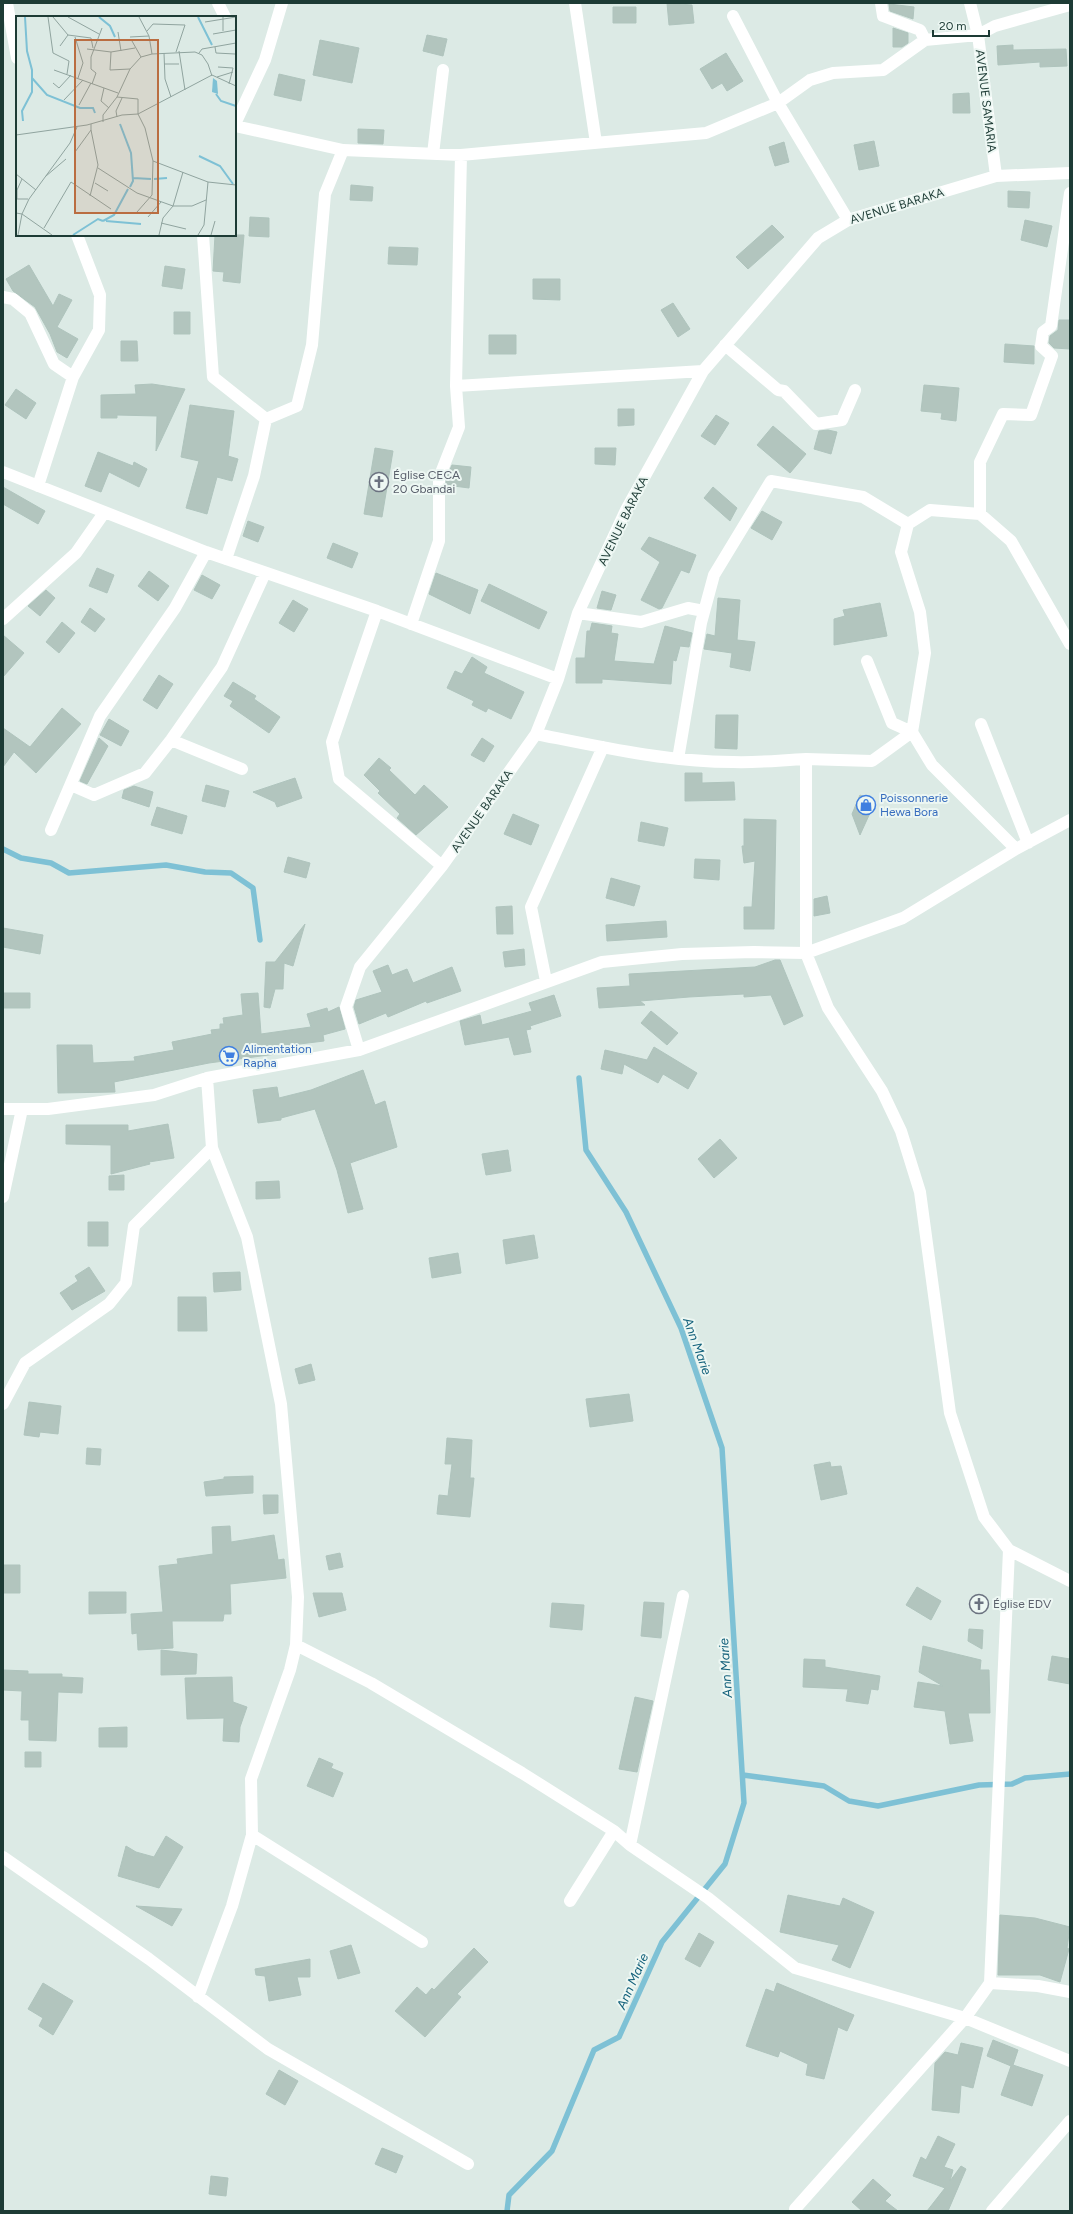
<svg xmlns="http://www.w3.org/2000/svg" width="1073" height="2214" font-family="Figtree,sans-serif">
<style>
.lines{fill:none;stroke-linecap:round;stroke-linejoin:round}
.stream{stroke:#7ec1d5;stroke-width:5.5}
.building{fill:#b2c5be;stroke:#afc4bd}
.minor{stroke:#fff;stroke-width:12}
.labels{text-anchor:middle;stroke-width:4;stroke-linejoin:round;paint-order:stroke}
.street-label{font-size:12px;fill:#1d3b35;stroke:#edf7f3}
.worship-label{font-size:12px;fill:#5b616d;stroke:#edf7f3;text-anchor:start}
.shop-label{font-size:12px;fill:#366cbe;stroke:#edf7f3;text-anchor:start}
.water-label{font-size:13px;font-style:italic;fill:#13617b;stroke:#edf7f3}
.inset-river{fill:none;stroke:#7ec1d5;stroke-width:2}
.inset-road{fill:none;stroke:#90a49f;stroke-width:1}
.view{fill:#ba6d41;fill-opacity:0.15;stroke:#ba6d41;stroke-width:2}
.inset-edge{fill:none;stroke:#1d3b35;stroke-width:2}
</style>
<rect width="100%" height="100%" fill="#dceae5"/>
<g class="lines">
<path class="stream" d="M3 849 21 858 51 863 69 873 166 865 205 872 231 873 253 888 260 940
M743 1775 824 1786 849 1801 878 1806 979 1785 1012 1784 1025 1778 1070 1774
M507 2211 509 2195 552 2151 594 2050 619 2037 662 1942 725 1864 744 1803 722 1448 681 1328 626 1212 586 1150 579 1078"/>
</g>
<path class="building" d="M667 3 692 5 694 23 669 25Z
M889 4 914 7 913 19 890 11Z
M613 7H636V23H613Z
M893 28 908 33V43L902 47H893Z
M427 35 447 39 443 56 423 51Z
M320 40 359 48 352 83 313 75Z
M1013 45V50L1066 49 1067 66 1040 67V62L998 65 997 46Z
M726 53 743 81 727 91 722 83 712 89 700 69Z
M279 74 305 80 301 101 274 95Z
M969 93 970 113H953V94Z
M358 129 384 130 383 144 358 143Z
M874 141 879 166 859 170 854 145Z
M784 142 789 162 775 166 769 147Z
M351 185 373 187 372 201 350 200Z
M1008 191 1030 192 1029 208 1008 207Z
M250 217 269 218V237L249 236Z
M1025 220 1052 226 1047 247 1021 240Z
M772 225 784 237 748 269 736 257Z
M215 235H244L240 283 223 281 224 272 213 271Z
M389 247 418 248 417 265 388 264Z
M29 265 53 306 59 294 72 300 57 327 78 339 67 358 57 352 50 334 35 307 13 291 6 279Z
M165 266 185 269 182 289 162 286Z
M533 279H560V300L533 299Z
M673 303 690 329 678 337 661 310Z
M174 312H190V334H174Z
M1059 320H1070V349L1054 348 1049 343 1050 336 1058 330Z
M489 335H516V354H489Z
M121 341H137L138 361H121Z
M1005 344 1034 346V364L1004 362Z
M152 384 185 389 156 451 157 416 117 415V418H101V395L136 394 135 385Z
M924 385 959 388 956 421 941 419 942 413 921 411Z
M16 389 36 403 26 419 5 405Z
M190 405 234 411 228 456 238 459 232 481 217 477 207 514 186 508 199 461 181 457Z
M618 409H634V425L618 426Z
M716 415 729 423 715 445 701 436Z
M773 426 806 454 790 473 757 445Z
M828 430 837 432 831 454 814 449 819 431Z
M375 448 393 451 382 517 364 514Z
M595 448H616L615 465 595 464Z
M98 452 133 466 134 462 147 469 139 487 109 472 101 492 85 486Z
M452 465 471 467 469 488 446 485V479Z
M3 487 45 511 38 524 3 504Z
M713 487 737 508 730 521 704 498Z
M762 511 782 522 772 540 751 528Z
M248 521 264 527 258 542 243 536Z
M649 537 696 555 689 573 681 570 662 608 659 609 641 600 660 562 641 549Z
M333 543 358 553 352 568 327 558Z
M97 568 114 575 107 593 89 586Z
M149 571 169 586 158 601 138 586Z
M436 573 478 590 470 614 429 594Z
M202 575 220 585 212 599 194 590Z
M489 584 547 612 539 629 481 601Z
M46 590 55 598 40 616 28 606Z
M602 591 616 595 611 610 597 608Z
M718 598 740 600 737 640 755 642 750 671 730 667 732 653 704 649 707 634 715 636Z
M293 600 308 609 294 632 279 623Z
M880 603 887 636 834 645V619L845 616 843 610Z
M90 608 105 619 95 632 81 622Z
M62 622 75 633 59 653 46 642Z
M592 623 612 626 611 633 618 634 614 661 654 664 665 626 692 633 689 647 680 646 676 661 673 660 671 684 602 679V683H576V658H585L587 631H590Z
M3 635 24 653 3 677Z
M472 657 487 667 484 673 524 692 511 719 488 708 486 712 472 705 474 701 447 688 455 671 462 674Z
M159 675 173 684 157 709 143 700Z
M233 682 256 696 254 699 280 717 269 733 230 706 233 701 224 696Z
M62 708 81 724 36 773 14 752 3 767V728L30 747Z
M716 715H738L737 749 715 748Z
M109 719 129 731 121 746 100 735Z
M99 738 108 746 87 784 80 781Z
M482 738 494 746 484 762 471 755Z
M379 758 391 768 389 770 415 795 424 785 448 807 416 835 397 818 400 814 378 793 380 791 364 775Z
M685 773H702V783L734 782 735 800 685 801Z
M295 778 302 798 277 807 275 802 253 792Z
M206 785 229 791 225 807 202 801Z
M134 786 153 792 149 807 122 798 124 790Z
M860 795 875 802 860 835 852 814Z
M157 807 187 816 182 834 151 825Z
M513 814 539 825 531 845 504 834Z
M744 819 776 820 774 929H744V907H752L755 861 744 863 742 846H744Z
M641 822 668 828 664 846 638 841Z
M288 857 310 863 306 878 284 872Z
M695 859 720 860 719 880 694 878Z
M611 878 640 886 634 906 606 898Z
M827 896 830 913 814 916V899Z
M512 906 513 934H497L496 907Z
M666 921 667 937 607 941 606 925Z
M305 924 293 966 284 963 283 989H275L270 1008 264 1007 266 962H275Z
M3 928 43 935 40 954 3 947Z
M524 949 525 965 505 967 503 952Z
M775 960H780L803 1016 784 1025 771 995 744 997V994L689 997 640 1001 645 1005 599 1008 597 988 630 986 629 974 755 967Z
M388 965 392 975 407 969 413 983 452 967 461 991 427 1003 426 1001 388 1017 386 1013 359 1024 354 1007 356 1000 382 992 373 971Z
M3 993H30V1008H3Z
M258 993 261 1034 311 1027 307 1014 327 1008 328 1012 339 1007 345 1029 323 1035 324 1041 275 1047 276 1054 209 1063 114 1082 115 1092 58 1093 57 1045H92L93 1063 135 1061 134 1057 174 1050 172 1042 212 1034 211 1030 220 1029V1024H224L223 1018 243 1015 241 994Z
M554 995 561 1016 530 1026 531 1029 526 1030 531 1052 514 1055 509 1037 465 1045 460 1021 480 1015 482 1025 532 1011 529 1003Z
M651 1011 678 1033 667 1045 641 1023Z
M654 1047 697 1073 688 1089 663 1074 658 1083 624 1064 622 1074 601 1069 605 1050 647 1060Z
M363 1070 375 1105 385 1101 397 1147 350 1163 363 1209 348 1213 337 1170 315 1109 281 1118V1120L258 1123 253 1090 277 1087 279 1098 311 1090Z
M168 1124 174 1158 149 1162 150 1164 111 1174V1145L66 1144V1125H128V1131Z
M720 1139 737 1158 714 1178 698 1159Z
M508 1150 511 1171 486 1175 482 1154Z
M124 1175V1190H109V1176Z
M279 1181 280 1198 256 1199V1182Z
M88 1222H108V1246H88Z
M534 1235 538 1258 506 1264 503 1240Z
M458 1253 461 1273 432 1278 429 1258Z
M89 1267 105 1291 72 1310 60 1293 78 1281 75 1276Z
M240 1272 241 1290 214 1292 213 1273Z
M178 1297H206L207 1331H178Z
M311 1364 315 1380 299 1384 295 1369Z
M629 1394 633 1421 590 1427 586 1399Z
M29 1402 61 1406 58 1434 40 1432 39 1437 24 1435Z
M447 1438 472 1440 470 1478H474L470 1517 437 1514 439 1495 448 1496 452 1464H445Z
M87 1448 101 1449 100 1465 86 1464Z
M830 1462 831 1467 841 1466 847 1494 821 1500 814 1465Z
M253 1476V1493L206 1496 204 1482 224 1479V1477Z
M263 1495H278V1513L264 1514Z
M230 1526 231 1542 274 1535 278 1560 284 1559 286 1578 230 1584 231 1614H224L223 1621H172L173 1648 138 1650 137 1633 132 1634 131 1614 163 1612 159 1566 178 1564 177 1559 213 1554 212 1527Z
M340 1553 343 1567 329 1570 326 1556Z
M3 1565H20V1593H3Z
M917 1587 941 1601 931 1620 906 1605Z
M89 1592H126V1613L89 1614Z
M313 1593H342L346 1610 319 1617Z
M644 1602 664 1603 661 1638 641 1636Z
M552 1603 584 1605 582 1630 550 1627Z
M969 1629 983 1630 982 1649 968 1641Z
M923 1646 981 1660 980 1670H989L990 1713H968L973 1741 950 1744 945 1711 914 1707 918 1682 943 1686 919 1672Z
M161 1650 197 1654 196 1674 161 1675Z
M1052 1656 1070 1659V1684L1048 1680Z
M804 1659 825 1660V1667L880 1676 878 1690 871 1689 868 1704 846 1701 848 1689 803 1687Z
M3 1670 28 1671V1674H62V1677L83 1678 82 1693 58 1692 56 1741 29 1740V1720H21L22 1691 3 1690Z
M232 1677 233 1702 247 1707 240 1727 239 1742 223 1741 224 1718 187 1719 185 1678Z
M635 1697 653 1701 637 1772 619 1769Z
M127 1727V1747H99V1728Z
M25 1752H41V1767H25Z
M319 1758 333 1764 331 1768 343 1773 333 1797 307 1786Z
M166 1836 183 1847 159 1888 118 1876 126 1846 136 1852 154 1857Z
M788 1895 840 1906 843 1898 874 1912 850 1968 832 1960 839 1945 780 1932Z
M136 1906 182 1909 172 1926Z
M1000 1915 1035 1918 1070 1927 1067 1948 1069 1949 1060 1982 1040 1975H998Z
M699 1933 714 1942 700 1967 685 1959Z
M351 1945 360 1973 338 1979 330 1951Z
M474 1948 488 1962 457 1994 461 1997 425 2037 395 2011 417 1987 426 1995 432 1988 434 1990Z
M310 1959V1977H297L301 1995 269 2001 265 1976 256 1975 255 1969Z
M43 1983 73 2001 53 2035 39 2026 43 2018 28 2009Z
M777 1983 854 2015 847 2031 838 2027 824 2079 806 2075 808 2064 780 2051 778 2057 746 2046 766 1989 774 1992Z
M993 2040 1018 2050 1013 2065 1043 2075 1032 2106 1001 2095 1011 2066 987 2056Z
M961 2043 983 2048 973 2088 961 2085 959 2113 932 2110 935 2063 945 2052 958 2055Z
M279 2070 298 2081 285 2105 266 2094Z
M938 2136 955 2144 944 2167 953 2170 950 2181 961 2166 966 2169 948 2211H927L945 2188 913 2176 921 2157 926 2160Z
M382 2148 403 2156 396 2173 375 2164Z
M211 2176 228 2178 226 2196 209 2194Z
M873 2179 891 2195 885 2201 898 2211H862L852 2202Z"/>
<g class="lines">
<path class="minor" d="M7 3 17 58
M218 3 225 17
M575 3 596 143
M881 3 883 16 920 30 925 40
M970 3 978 35 996 176
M733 16 778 103 848 220
M235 124 265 60 282 3
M235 126 343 150 461 155 706 133 778 103 810 80 833 73 883 70 925 40 978 35 995 26 1070 5
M433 154 443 70
M203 235 213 377 266 419 254 476 226 559
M3 297 13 299 30 313 54 364 73 377
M725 345 778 390 784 391 816 424 842 420 855 390
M456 386 703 371
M266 419 297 406 312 345 325 194 343 150
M3 472 206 552 377 611 558 679
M38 486 73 377 99 330 100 295 77 235
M980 514V462L1003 414 1031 415 1052 356 1041 346 1043 332 1051 326 1070 193
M377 611 332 742 339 779 442 866
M578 613 641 622 688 608 704 611
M3 619 76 553 104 513
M411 624 439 541V478L459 427 456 386 461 155
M981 724 1028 843
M536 734C601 747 667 762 733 762 757 763 782 760 806 759V953L828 1008 882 1091 901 1131 920 1192 950 1413 984 1517 1009 1550 1070 1581
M171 740 242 769
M678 759 701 623 714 575 771 481 863 497 908 524
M806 759 872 761 912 732 892 723 867 661
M71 785 94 795 145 773 171 740 222 667 265 573
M51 830 100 716 175 608 206 552
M1016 849 932 765 912 732 925 653 920 612 901 552 908 524 930 510 980 514 1011 541 1070 644
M546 981 531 907 603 747
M359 1050 346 1007 360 967 442 866 536 734 558 679 578 613 626 510 703 371 818 238 848 220 996 176 1070 173
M3 1109H48L154 1095 207 1078 359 1050 602 962 682 954 754 952 806 953 903 918 1016 849 1070 820
M3 1197 22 1109
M3 1404 25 1363 109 1304 126 1283 134 1226 212 1148 207 1078
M296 1645 371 1683 522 1773 614 1831 630 1845 708 1898 795 1968 965 2018 1070 2061
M252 1835 422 1942
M630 1845 683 1596
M3 1857 149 1959 268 2049 468 2164
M570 1901 614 1831
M990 1983 1038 1986 1070 1992
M198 1997 232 1906 252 1835 251 1779 290 1670 296 1645 298 1597 281 1404 247 1237 212 1148
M795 2209 965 2018 990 1983 1009 1550
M992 2211 1070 2121"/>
</g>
<defs>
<g id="church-ring" transform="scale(1)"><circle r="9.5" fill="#edf7f3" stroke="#6b7280" stroke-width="1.5"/><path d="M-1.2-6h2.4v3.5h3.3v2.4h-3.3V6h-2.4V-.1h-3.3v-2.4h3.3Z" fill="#6b7280"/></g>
<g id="shop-ring" transform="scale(1)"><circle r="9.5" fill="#edf7f3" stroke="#3f7fe0" stroke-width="1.5"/><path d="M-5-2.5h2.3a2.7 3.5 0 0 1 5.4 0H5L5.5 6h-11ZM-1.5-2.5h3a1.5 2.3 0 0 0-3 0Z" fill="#3f7fe0"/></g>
<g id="supermarket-ring" transform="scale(1)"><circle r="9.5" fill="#edf7f3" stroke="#3f7fe0" stroke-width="1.5"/><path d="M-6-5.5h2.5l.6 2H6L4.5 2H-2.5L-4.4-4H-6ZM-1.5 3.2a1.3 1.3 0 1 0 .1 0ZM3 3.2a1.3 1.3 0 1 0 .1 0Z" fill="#3f7fe0"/></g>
</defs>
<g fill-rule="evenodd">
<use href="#church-ring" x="379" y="482"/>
<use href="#shop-ring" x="866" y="805"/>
<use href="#supermarket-ring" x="229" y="1056"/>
<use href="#church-ring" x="979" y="1604"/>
</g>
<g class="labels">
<g class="street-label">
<text transform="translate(986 101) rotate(83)" y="4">AVENUE SAMARIA</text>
<text transform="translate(897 206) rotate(-17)" y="4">AVENUE BARAKA</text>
<text transform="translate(623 521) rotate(-64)" y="4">AVENUE BARAKA</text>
<text transform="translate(482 811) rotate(-55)" y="4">AVENUE BARAKA</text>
</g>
<g class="worship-label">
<text x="393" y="479">Église CECA<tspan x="393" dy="14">20 Gbandai</tspan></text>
<text x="993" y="1608">Église EDV</text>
</g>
<g class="shop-label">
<text x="880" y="802">Poissonnerie<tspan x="880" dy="14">Hewa Bora</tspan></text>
<text x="243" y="1053">Alimentation<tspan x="243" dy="14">Rapha</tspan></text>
</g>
<g class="water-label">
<text transform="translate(698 1346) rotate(70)" y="5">Ann Marie</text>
<text transform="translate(725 1668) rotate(-94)" y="5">Ann Marie</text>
<text transform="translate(632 1981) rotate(-66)" y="5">Ann Marie</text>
</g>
</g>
<g transform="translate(16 16)">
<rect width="220" height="220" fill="#dceae5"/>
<path d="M197 62 201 65 202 78 196 76Z" fill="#7ec1d5"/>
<path class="inset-river" d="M83 1 94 10 99 21M182 1 196 29M16 62 31 79 64 92H77L79 97M200 78 205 85 220 90M7 105 6 95 16 76V54L11 35 9 1M104 108 115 137 117 165 114 171M183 140 204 150 217 168M117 162 135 163M138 163 151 162M87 205 98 199 112 173M90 205 125 208M57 219 82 203 87 205"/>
<path class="inset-road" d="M32 1 37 37 53 45 51 58M37 1 52 19 75 22 77 32M52 1 83 18M123 1 133 20 136 38M189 6 220 1M131 15 137 8 169 9 160 36M207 15V1M102 16 105 35M197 18 220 14M59 21 67 47 62 62M114 21 133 20M116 25 125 41M44 30 52 19M199 31 200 37 219 38M71 33 95 36 119 32M163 35 169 74M95 36 94 54 114 53M148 37 149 63 155 81M183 37 186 33 220 27M148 48H163M202 51 217 52 213 68M38 54 102 77M201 61 217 56M37 67 43 72 55 59M76 68 80 57 75 53V41L86 12M88 72 85 85 93 92M101 81 122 83V98L129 112 137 145 192 166 220 169M48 84 67 64M63 89 75 67M101 101 100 95 106 82M87 106V99L101 81 114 53 125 41 136 38 179 36 186 39 192 48 196 60M0 119 71 109 106 99 122 98 196 59 220 70M59 136 75 114V108M82 152 121 177 157 190H176L190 184M0 158 20 174M30 160 50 143M6 163 1 174V183H12M79 167 92 175M74 180 82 149 75 114M121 196 136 179 137 145M0 197 6 198 36 219M132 201 145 186M145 207 170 213M28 212 55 166 95 193M2 219 6 198 13 183 54 127 61 111M143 219 147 202 157 190 167 156M182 219 188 209 192 166M195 219 199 205"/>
<path class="view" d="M59 24H142V197H59Z"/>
<rect width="220" height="220" class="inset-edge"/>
</g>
<rect width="1073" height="2214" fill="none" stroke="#1d3b35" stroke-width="8"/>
<path d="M933 30v6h56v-6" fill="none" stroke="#1d3b35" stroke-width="2"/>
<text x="939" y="30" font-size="12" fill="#1d3b35" stroke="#edf7f3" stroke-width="3" paint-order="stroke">20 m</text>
</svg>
